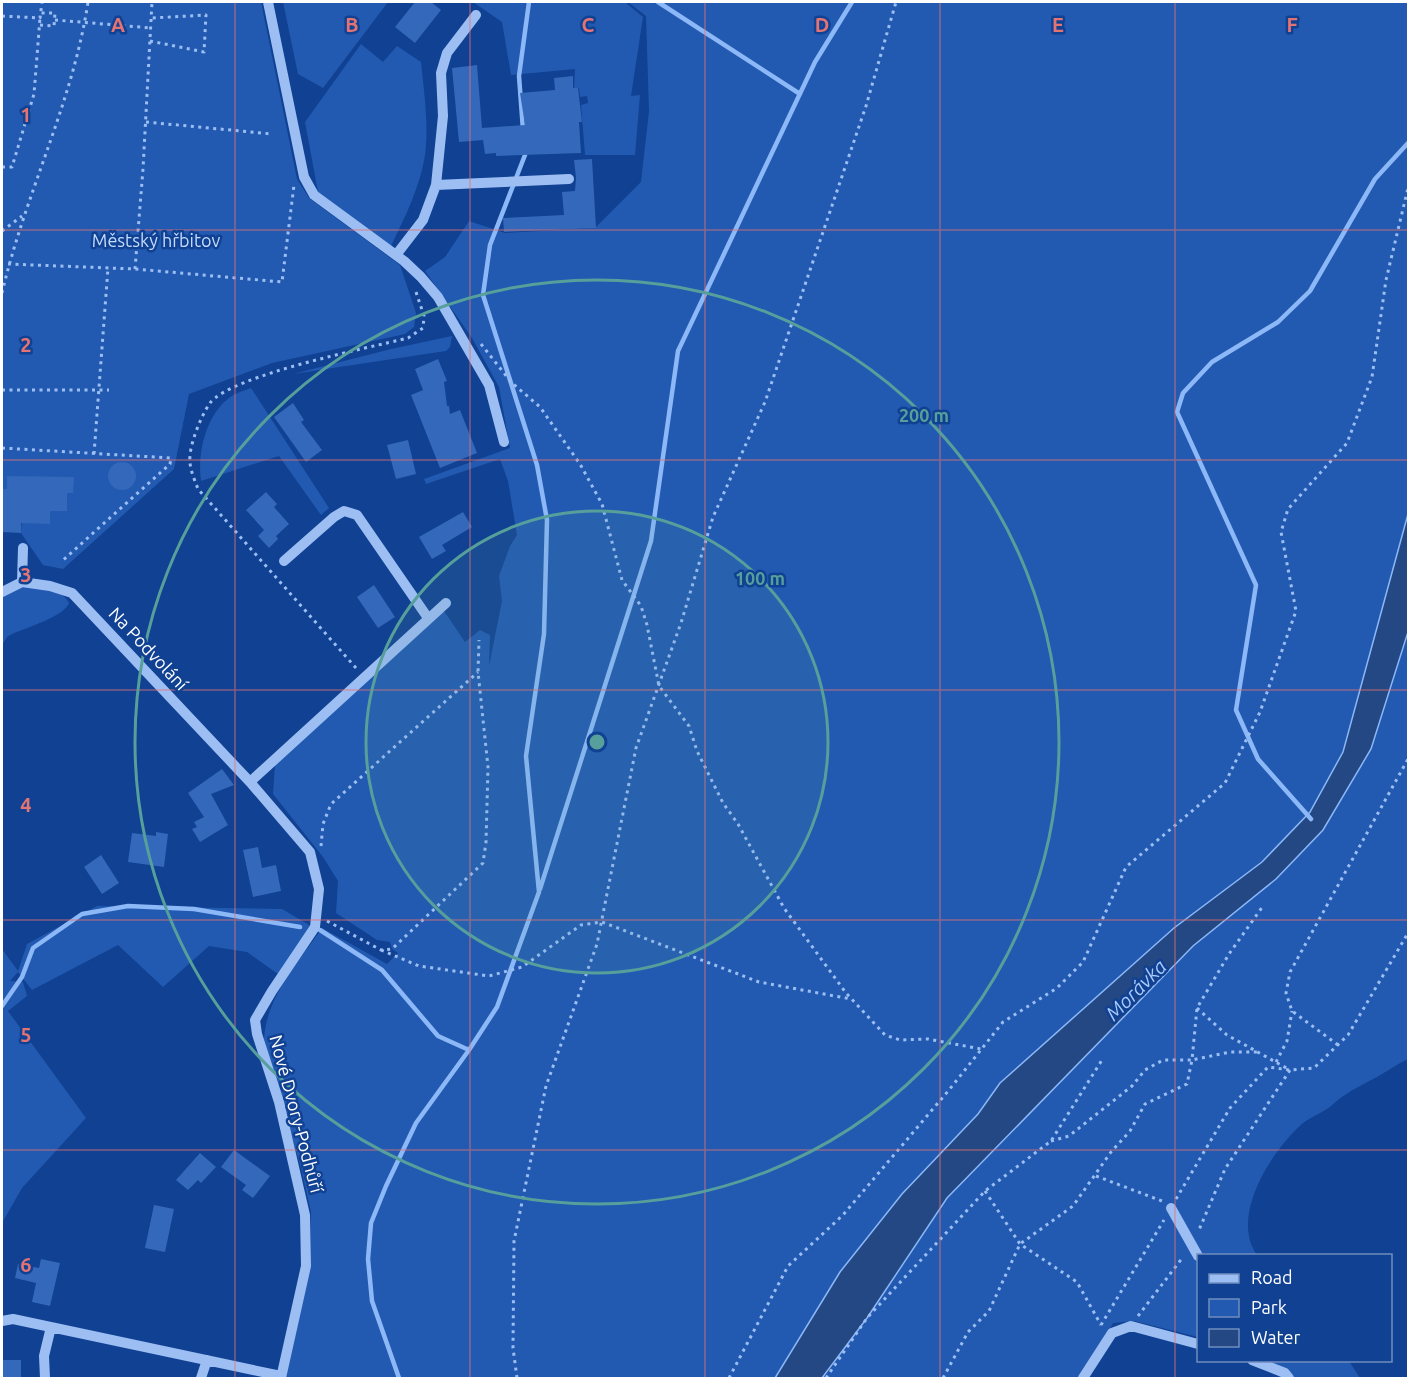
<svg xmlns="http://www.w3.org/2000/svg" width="1410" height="1380" font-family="Ubuntu,sans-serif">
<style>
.green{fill:#225ab2}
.water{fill:#234884;stroke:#8db8f7;stroke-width:1.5}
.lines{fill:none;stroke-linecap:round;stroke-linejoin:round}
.stream{stroke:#8db8f7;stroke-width:4.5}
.building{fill:#3468ba}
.path{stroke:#9cbef3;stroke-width:3;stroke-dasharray:3 4.5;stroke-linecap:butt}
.minor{stroke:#9cbef3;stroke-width:10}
.grid{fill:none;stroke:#e47373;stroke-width:1.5;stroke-opacity:0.55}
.ring{fill:none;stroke:#579f9a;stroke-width:3}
.labels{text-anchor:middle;stroke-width:5;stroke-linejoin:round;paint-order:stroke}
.park-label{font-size:18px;fill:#c4dbfe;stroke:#104192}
.street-label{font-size:18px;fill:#fff;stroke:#104192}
.water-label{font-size:20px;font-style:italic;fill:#a8c9fa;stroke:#104192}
.grid-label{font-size:20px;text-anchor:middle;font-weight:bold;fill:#e47373;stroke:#104192;stroke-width:5;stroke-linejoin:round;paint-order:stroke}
.centre{fill:#579f9a;stroke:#104192;stroke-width:3}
.ring-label{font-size:18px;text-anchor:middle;font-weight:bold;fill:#579f9a;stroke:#104192;stroke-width:5;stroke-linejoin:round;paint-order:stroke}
</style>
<rect width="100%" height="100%" fill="#104192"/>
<path class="green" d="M2 2H261L297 179 309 198 400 265 416 313 414 327 405 334 272 363 189 394 174 469 63 569 43 565 21 533 23 497 2 496Z
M283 2H388L323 88 298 74Z
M473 2H625L643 17 631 96 640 95 635 155H585L581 105 588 103 587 96 580 97 579 88 574 89 575 69 511 75 502 22Z
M628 2H1408V514L1343 753 1310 812 1262 862 1174 928 1000 1083 978 1114 902 1194 840 1272 775 1378H285L310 1265 311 1212 301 1168 264 1040C266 997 298 963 322 928L387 964 398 953 392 949 390 942 377 940 336 913 338 881 323 857 273 794 275 765 442 608 465 642 480 630 490 635 489 666 502 601 499 576 510 546 517 535 508 481 500 459 426 484 424 479 510 448 499 387 472 338 425 271 445 257 469 221 505 233 595 228 641 182 649 111 646 16Z
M361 44 383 62 397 46 421 62C424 92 429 124 425 155 420 187 405 217 391 246L318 192 305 122Z
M452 336 450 347 446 351 293 374 391 349Z
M251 388 329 508 321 515 279 456 201 481C197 454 206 415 229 398 235 393 243 391 251 388Z
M30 586C44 589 62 589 69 603 65 616 26 628 12 634L7 637 2 645V595L17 587Z
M1408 632V1059C1397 1064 1388 1071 1377 1077 1366 1083 1355 1088 1345 1095 1338 1099 1333 1105 1327 1109 1319 1114 1311 1117 1303 1123 1272 1150 1229 1216 1257 1255L1198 1256V1337L1134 1321 1113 1323 1082 1378H822L829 1371 947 1198 1193 946 1276 879 1371 749Z
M97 906 282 909 311 926 278 974 247 952 209 946 163 987 118 945 32 990 18 972 10 981 23 982 27 996 8 1011 86 1118 22 1188 2 1223V949L18 971 27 944Z
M1258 1361H1349L1360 1378H1281Z"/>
<path class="water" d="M1408 514V632L1371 749 1323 830 1276 879 1193 946 947 1198 867 1318 822 1378H775L840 1272 902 1194 978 1114 1000 1083 1174 928 1262 862 1310 812 1343 752Z"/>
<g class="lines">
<path class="stream" d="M658 2 800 94
M523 130 519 76 529 2
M1311 819 1258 759 1236 710 1256 585 1177 412 1183 393 1212 362 1278 322 1310 291 1375 179 1408 143
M540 889 651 541 678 351 815 62 852 2
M320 930 382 970 438 1036 469 1050
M2 1006 22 977 33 948 82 914 128 906 194 909 300 927
M399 1378 372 1301 368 1259 371 1223 386 1186 416 1123 469 1050 497 1007 539 892 526 756 544 634 547 520 537 465 483 295 490 245 525 155 524 150"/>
</g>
<path class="building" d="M415 2H431L441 10 415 43 395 27Z
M477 65 482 128 525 125 520 93 555 90 554 78 573 76V88H578L582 122H579L581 153 496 156V153L485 154 483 140 459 142 452 68Z
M592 159 596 228 504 232 503 218 564 215 562 192 575 191 576 178 574 160Z
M438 359 447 381 444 382 447 406H449L450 414 460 410 477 453 440 468 411 395 423 390 415 369Z
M293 403 304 420 301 422 322 450 306 462 274 417Z
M408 440 416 474 396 479 387 445Z
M108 476a14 14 0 1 1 28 0a14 14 0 1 1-28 0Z
M7 476 74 477 73 493H67V511H50V524L21 523V533L2 532V489H7Z
M266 492 277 504 274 507 289 524 276 536 278 539 269 548 258 536 264 530 246 510Z
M463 512 472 527 442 545 446 551 432 559 419 537Z
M374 585 395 617 378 628 357 597Z
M222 769 234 785 211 794 228 825 200 842 192 829 197 827 194 822 204 817 188 793Z
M156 832 168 834 164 867 128 862 132 833 156 836Z
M258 847 262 868 276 865 281 891 253 897 243 850Z
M101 855 119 883 102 894 84 867Z
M234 1150 270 1176 253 1198 242 1190 246 1185 221 1167Z
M200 1153 216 1167 201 1183 198 1180 188 1190 176 1180Z
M154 1205 174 1209 165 1252 145 1248Z
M41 1259 60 1263 50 1306 32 1302 36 1283 15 1278 18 1264 39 1268Z
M2 1360H21V1378H2Z"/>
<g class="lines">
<path class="path" d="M2 16 40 18 42 2
M55 20 151 28
M40 25 54 26 55 13H40
M150 41 204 52 206 15 152 18
M146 122 272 134
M2 167H12L34 94 40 18
M2 231 22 216
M8 264 135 269 282 282 294 185
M135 269 143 169 152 2
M2 293C25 194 73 102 88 2
M481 344 511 382 540 407 580 464 602 504 622 580 641 606 647 625 659 686 689 726 697 751 723 803 738 824 784 908 846 993 885 1035 900 1040 928 1039 981 1049
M2 390H109
M2 448 171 458 170 464 62 561
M94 454 108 268
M356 668 198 489C195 481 191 472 190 463 188 447 201 416 210 403 232 375 368 348 408 338L423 328 424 316 416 292
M321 846 323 824 331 804 478 672
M327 921 381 950 392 949 483 863 486 842 488 767 478 672 479 640
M381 950 419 966 489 976 522 967 581 925 602 922 759 982 851 999
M1197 1008 1227 1035 1290 1070 1225 1169 1199 1230
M1338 1045 1292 1011 1286 993 1290 972 1408 759
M1276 1062 1287 1041 1292 1011
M1051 1141 1069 1136 1132 1086 1145 1070 1163 1060H1192L1197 1008 1229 954 1263 906
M1096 1176 1162 1201
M985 1191 1020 1244 1077 1282 1101 1325
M1176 1199 1230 1108 1268 1067 1290 1070 1314 1068 1348 1035 1408 933
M1138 1316 1183 1257
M1101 1325 1164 1220
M517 1378 513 1348 514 1241 546 1086 597 944 636 748 681 623 713 517 765 402 866 106 896 2
M729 1378 788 1266 843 1215 949 1090 1003 1022 1057 988 1083 962 1126 867 1225 783 1260 712 1296 611 1281 532 1288 509 1347 443 1372 377 1386 280 1408 188
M826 1378 867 1318 985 1191 1051 1141 1102 1060
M943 1378 968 1332 989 1311 1020 1244 1073 1206 1111 1152 1130 1131 1145 1104 1187 1084 1192 1060 1230 1052H1258"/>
<path class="minor" d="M268 2 304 177 314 195 404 261 421 277 438 297 489 385 504 442
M436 185 569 179
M396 255 423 220 436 185 443 116 441 73 447 53 476 15
M284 561 334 517 344 511 357 515 428 618
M22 582 23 548
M2 592 22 582 50 586 72 593 250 782
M1171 1208 1198 1256
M2 1321 13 1319 281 1376
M1252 1360 1285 1373 1289 1378
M45 1378 44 1356 51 1327
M201 1378 207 1360
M281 1378 306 1266 305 1215 279 1102 257 1034 255 1020 272 991 315 927 319 889 310 852 250 782 446 603
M1083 1378 1112 1333 1131 1326 1198 1344"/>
</g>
<path class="grid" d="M235 2V1378M470 2V1378M705 2V1378M940 2V1378M1175 2V1378M2 230H1408M2 460H1408M2 690H1408M2 920H1408M2 1150H1408"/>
<circle cx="597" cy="742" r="231" fill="#579f9a" fill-opacity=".12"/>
<g class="ring">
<circle cx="597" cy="742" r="231"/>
<circle cx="597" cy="742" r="462"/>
</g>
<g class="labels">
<g class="park-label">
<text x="156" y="247">Městský hřbitov</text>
</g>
<g class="street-label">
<text transform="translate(148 649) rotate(47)" y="6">Na Podvolání</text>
<text transform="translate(296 1114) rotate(75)" y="6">Nové Dvory-Podhůří</text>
</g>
<g class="water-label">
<text transform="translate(1136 990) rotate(-45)" y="7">Morávka</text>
</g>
</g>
<g class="grid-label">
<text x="118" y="32">A</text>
<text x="352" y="32">B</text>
<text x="588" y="32">C</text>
<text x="822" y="32">D</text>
<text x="1058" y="32">E</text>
<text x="1292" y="32">F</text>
<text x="26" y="122">1</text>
<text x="26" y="352">2</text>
<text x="26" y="582">3</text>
<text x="26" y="812">4</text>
<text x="26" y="1042">5</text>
<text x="26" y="1272">6</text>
</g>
<circle cx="597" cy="742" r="9" class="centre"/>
<g class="ring-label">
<text x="924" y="422">200 m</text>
<text x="760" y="585">100 m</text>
</g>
<rect width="1410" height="1380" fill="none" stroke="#ffffff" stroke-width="6"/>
<rect x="1197" y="1254" width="195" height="108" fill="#104192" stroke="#708dbe" stroke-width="1.5"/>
<rect x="1209" y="1274" width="30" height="9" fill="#9cbef3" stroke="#708dbe" stroke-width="1.5"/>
<text x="1251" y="1284" font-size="18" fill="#ffffff">Road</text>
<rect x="1209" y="1299" width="30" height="18" fill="#225ab2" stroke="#708dbe" stroke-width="1.5"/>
<text x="1251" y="1314" font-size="18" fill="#ffffff">Park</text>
<rect x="1209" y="1329" width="30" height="18" fill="#234884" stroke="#708dbe" stroke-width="1.5"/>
<text x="1251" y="1344" font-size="18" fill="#ffffff">Water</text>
</svg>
